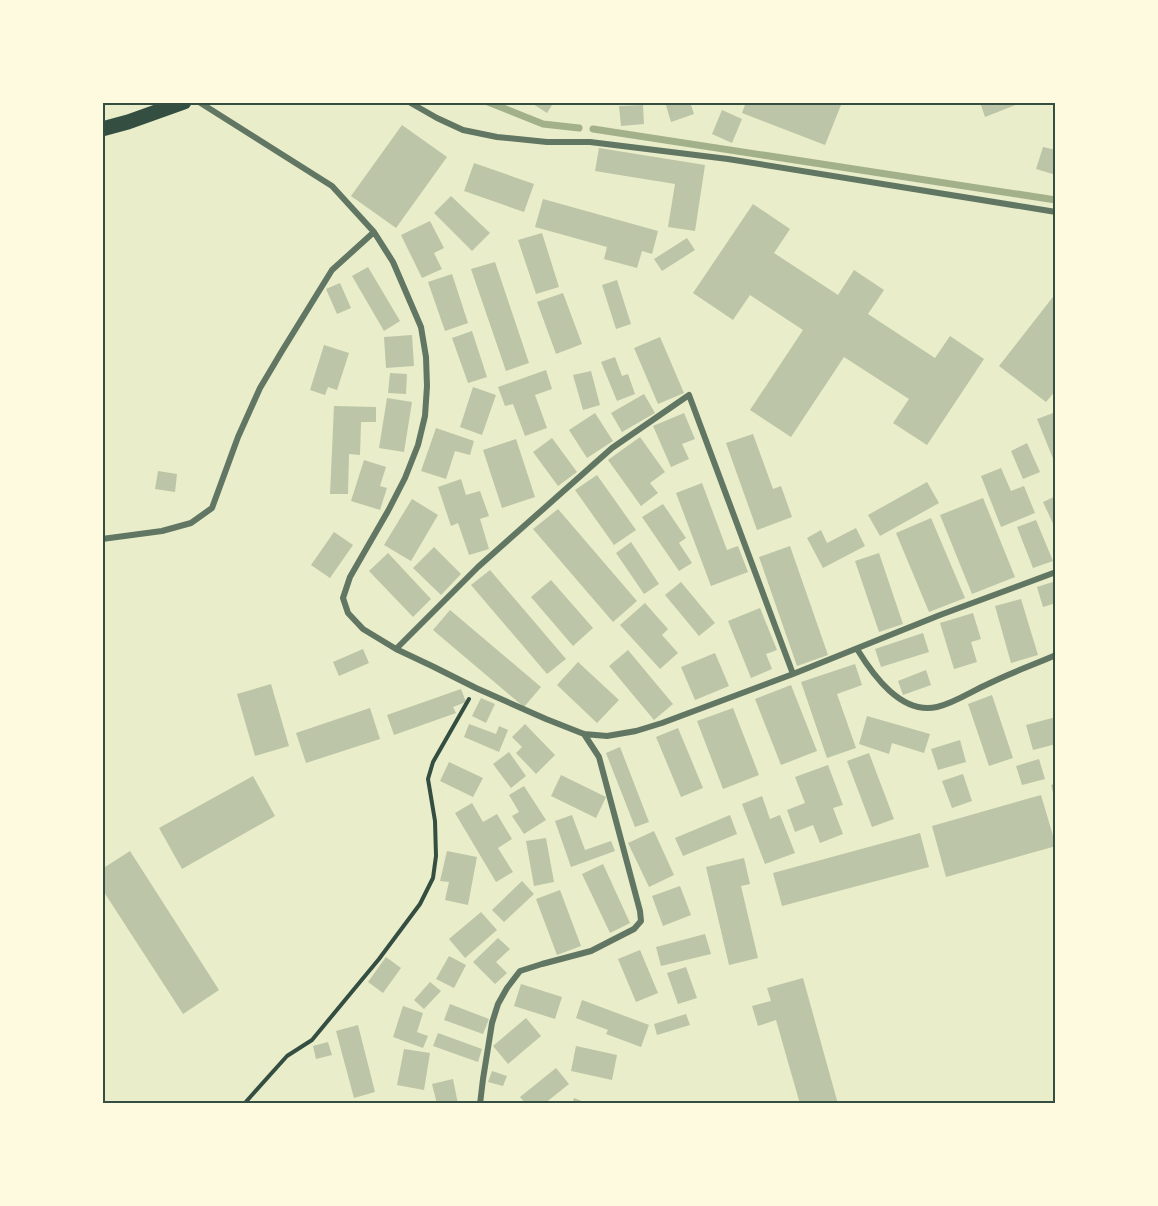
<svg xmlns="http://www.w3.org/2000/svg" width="1158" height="1206" font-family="'Asap Condensed',sans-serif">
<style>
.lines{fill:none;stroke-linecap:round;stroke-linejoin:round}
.stream{stroke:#a3b18a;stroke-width:7}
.building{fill:#bcc5a7}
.path{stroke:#344e41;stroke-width:4}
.minor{stroke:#617663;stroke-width:6}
.primary{stroke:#344e41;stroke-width:15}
.neatline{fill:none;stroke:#344e41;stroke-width:2}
</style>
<rect width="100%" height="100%" fill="#e9edc9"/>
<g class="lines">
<path class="stream" d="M488 102 543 124 579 128
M593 129 1056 200"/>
</g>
<path class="building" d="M530 102H554L547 113Z
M665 102H690L694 114 671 122Z
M746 102H832L841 105 825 145 742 113Z
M980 102H1023L985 117Z
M643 105 644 124 621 126 619 106Z
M722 110 742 119 732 143 712 134Z
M402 125 447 157 396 228 351 196Z
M1043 147 1056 150V175L1036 169Z
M599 148 705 165 695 231 668 227 675 184 595 171Z
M474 163 534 184 524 212 464 191Z
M451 196 490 233 472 251 434 213Z
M543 199 658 231 652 254 642 251 637 268 604 259 607 247 535 227Z
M753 204 790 229 774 253 838 295 854 270 884 290 868 314 935 358 950 336 984 359 927 445 893 423 909 399 844 357 791 437 750 410 803 330 750 295 733 320 693 293Z
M430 221 444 248 434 253 442 269 422 278 401 235Z
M542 233 559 287 536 294 518 240Z
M687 238 695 250 662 271 654 259Z
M495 262 529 363 506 371 471 269Z
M368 267 400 321 384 331 352 276Z
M452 274 468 323 445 331 428 282Z
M617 280 631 324 616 329 602 285Z
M340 283 351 308 337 314 326 289Z
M563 293 582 344 556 354 537 302Z
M1056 293V390L1046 402 999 366Z
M472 331 487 377 468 383 452 338Z
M412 335 414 366 386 368 384 337Z
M660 337 684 393 658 404 634 348Z
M324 345 349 353 337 390 328 387 325 395 310 390Z
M615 357 622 376 628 374 635 394 617 401 601 362Z
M546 370 552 389 535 395 547 428 525 436 513 404 505 406 498 387Z
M591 371 600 405 583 410 573 375Z
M390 373 407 374 406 394 388 393Z
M473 387 496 395 482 435 460 427Z
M644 394 655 413 622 432 611 413Z
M387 398 412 402 404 452 379 448Z
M334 406 376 407V422H361L360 455 349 454 348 494H330Z
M1056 412V466L1037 419Z
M595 413 613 441 587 458 569 430Z
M684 413 695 439 682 444 689 459 671 467 653 426Z
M436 428 474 441 470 455 455 451 446 479 421 471Z
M753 434 773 489 781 486 792 517 757 530 726 443Z
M640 437 665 472 650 483 658 493 641 506 608 460Z
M552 438 577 472 558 486 533 452Z
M516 439 535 497 502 508 483 450Z
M1027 443 1040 472 1023 479 1011 451Z
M364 460 386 467 380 486 387 488 380 510 351 501Z
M1001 468 1011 491 1024 486 1035 513 1001 527 981 476Z
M158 471 177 474 175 492 155 489Z
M597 475 636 530 614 545 575 490Z
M461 479 466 495 480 491 489 516 480 519 489 549 469 555 458 523 451 526 438 487Z
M927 482 939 503 880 536 868 515Z
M702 483 727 550 738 546 748 572 711 586 676 493Z
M1056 496V530L1043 502Z
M983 498 1015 577 972 594 940 515Z
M412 499 438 515 411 561 384 545Z
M663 504 686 538 679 543 692 563 679 571 642 517Z
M558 509 637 601 613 622 533 529Z
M931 518 965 598 929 612 896 533Z
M1036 520 1053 561 1033 568 1017 527Z
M856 528 865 546 823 568 807 538 821 530 827 543Z
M334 532 353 545 330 578 311 565Z
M631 542 659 584 644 594 616 553Z
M790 546 828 655 797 666 759 557Z
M434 547 461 574 441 595 413 568Z
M388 553 431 599 413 617 369 571Z
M879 553 903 624 879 632 855 561Z
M490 570 566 659 547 674 471 585Z
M551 580 593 628 573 646 531 597Z
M1056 581V603L1043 607 1037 587Z
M681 582 715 623 699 636 665 595Z
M1021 599 1038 655 1011 663 995 606Z
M645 603 668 629 662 635 678 653 660 669 620 625Z
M760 608 777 650 766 654 772 669 751 678 728 621Z
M450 610 541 687 524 707 433 630Z
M973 613 981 639 971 642 977 662 954 669 940 623Z
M923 633 929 652 881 667 875 649Z
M363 649 369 663 339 676 333 662Z
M628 650 673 704 654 720 609 666Z
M715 653 729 686 695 700 681 667Z
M578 662 619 700 597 723 557 685Z
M855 664 862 685 837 694 856 748 827 758 801 682Z
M926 670 931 685 903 695 898 681Z
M271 684 289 746 255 756 237 694Z
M791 685 817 751 781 765 755 699Z
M461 689 466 702 453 707 456 713 394 735 387 715Z
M992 695 1013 758 989 766 968 704Z
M481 698 495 704 486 723 472 716Z
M370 708 380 739 306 763 296 733Z
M733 708 759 775 723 789 697 721Z
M867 716 930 734 924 753 892 743 889 754 859 744Z
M1056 717V744L1033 750 1026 725Z
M469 724 496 734 499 726 508 730 499 752 464 737Z
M525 724 555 755 536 774 516 753 522 747 512 737Z
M678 728 703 788 681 797 656 737Z
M960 740 966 762 938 770 931 749Z
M620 747 649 822 635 827 606 753Z
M509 752 526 776 511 788 493 764Z
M869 753 894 819 872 827 847 761Z
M1039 759 1045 779 1022 785 1016 766Z
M449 762 483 778 473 797 440 781Z
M828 765 843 805 833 808 843 834 820 843 813 825 795 832 787 810 805 803 795 777Z
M963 774 972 801 952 808 942 781Z
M561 775 606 797 596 818 551 796Z
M253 776 275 816 182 869 159 828Z
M1056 783V800H1055L1051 785Z
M524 786 546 820 524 834 512 816 519 812 509 795Z
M1041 795 1056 846 946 877 932 826Z
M762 796 770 819 780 815 795 853 765 864 742 804Z
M472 803 483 822 497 814 512 839 498 848 513 872 496 882 455 813Z
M572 815 585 850 611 841 615 851 571 867 555 821Z
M730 815 737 834 683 856 675 838Z
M654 831 674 875 649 887 628 843Z
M920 833 929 867 782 906 773 873Z
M546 838 554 882 534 886 526 841Z
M130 851 219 990 183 1014 102 889V869Z
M447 851 477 857 468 905 445 900 449 882 440 881Z
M744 858 750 884 741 886 758 958 729 965 706 867Z
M603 864 630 923 610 933 582 874Z
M522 881 534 894 504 922 492 910Z
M680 886 691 915 663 926 652 896Z
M560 890 581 946 557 955 536 899Z
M481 912 497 930 465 958 449 939Z
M705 934 711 954 661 966 656 947Z
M498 938 510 949 496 962 507 973 495 984 473 962Z
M640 950 658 993 636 1002 618 959Z
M449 956 466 965 454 988 436 979Z
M386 957 401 968 383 993 368 982Z
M686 967 697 998 678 1004 667 973Z
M803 978 838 1104H800L776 1020 758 1026 752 1006 771 1001 767 988Z
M430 982 441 991 424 1009 414 1000Z
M521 984 562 997 555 1019 514 1006Z
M582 1000 649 1025 641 1047 606 1034 608 1030 576 1018Z
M450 1004 489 1019 483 1034 444 1020Z
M403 1006 423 1013 417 1032 428 1036 423 1048 393 1037Z
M686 1014 690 1025 657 1035 654 1024Z
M526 1018 541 1036 508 1064 493 1046Z
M358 1025 375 1092 354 1098 336 1031Z
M438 1033 482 1049 478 1062 433 1046Z
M328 1042 332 1055 316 1059 313 1046Z
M576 1046 617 1055 612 1080 571 1071Z
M404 1049 430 1053 424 1090 397 1085Z
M556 1068 569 1084 544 1104H526L520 1097Z
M492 1071 507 1076 503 1086 488 1082Z
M453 1079 458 1104H437L432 1084Z
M574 1098 589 1104H572Z"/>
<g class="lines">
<path class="path" d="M244 1104 287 1056 312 1040 379 959 420 904 433 878 436 856 435 821 428 779 433 762 469 699"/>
<path class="minor" d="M199 102 332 186 374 232 393 262 421 327 426 357 427 386 425 416 418 445 405 478 388 511 350 577 343 598 348 613 363 629 396 649 432 666 476 688 546 719 584 734 607 736 636 731 662 723 793 674 940 615 1056 572
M409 102 437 118 463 130 497 137 547 142H590L728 159 1056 212
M102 539 162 531 191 523 212 508 238 437 260 388 282 351 332 270 374 232
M396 649 478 567 612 448 689 395 793 674
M857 649C873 675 901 715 937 707 955 703 972 691 988 684 1010 673 1033 665 1056 655
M480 1104 483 1079 492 1023 498 1004 507 988 520 971 542 964 591 951 634 929 641 921 640 911 599 757 584 734"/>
<path class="primary" d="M102 129 128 122 184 102"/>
</g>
<rect width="1158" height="1206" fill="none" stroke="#fefae0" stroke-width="207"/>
<rect x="104" y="104" width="950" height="998" class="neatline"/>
</svg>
